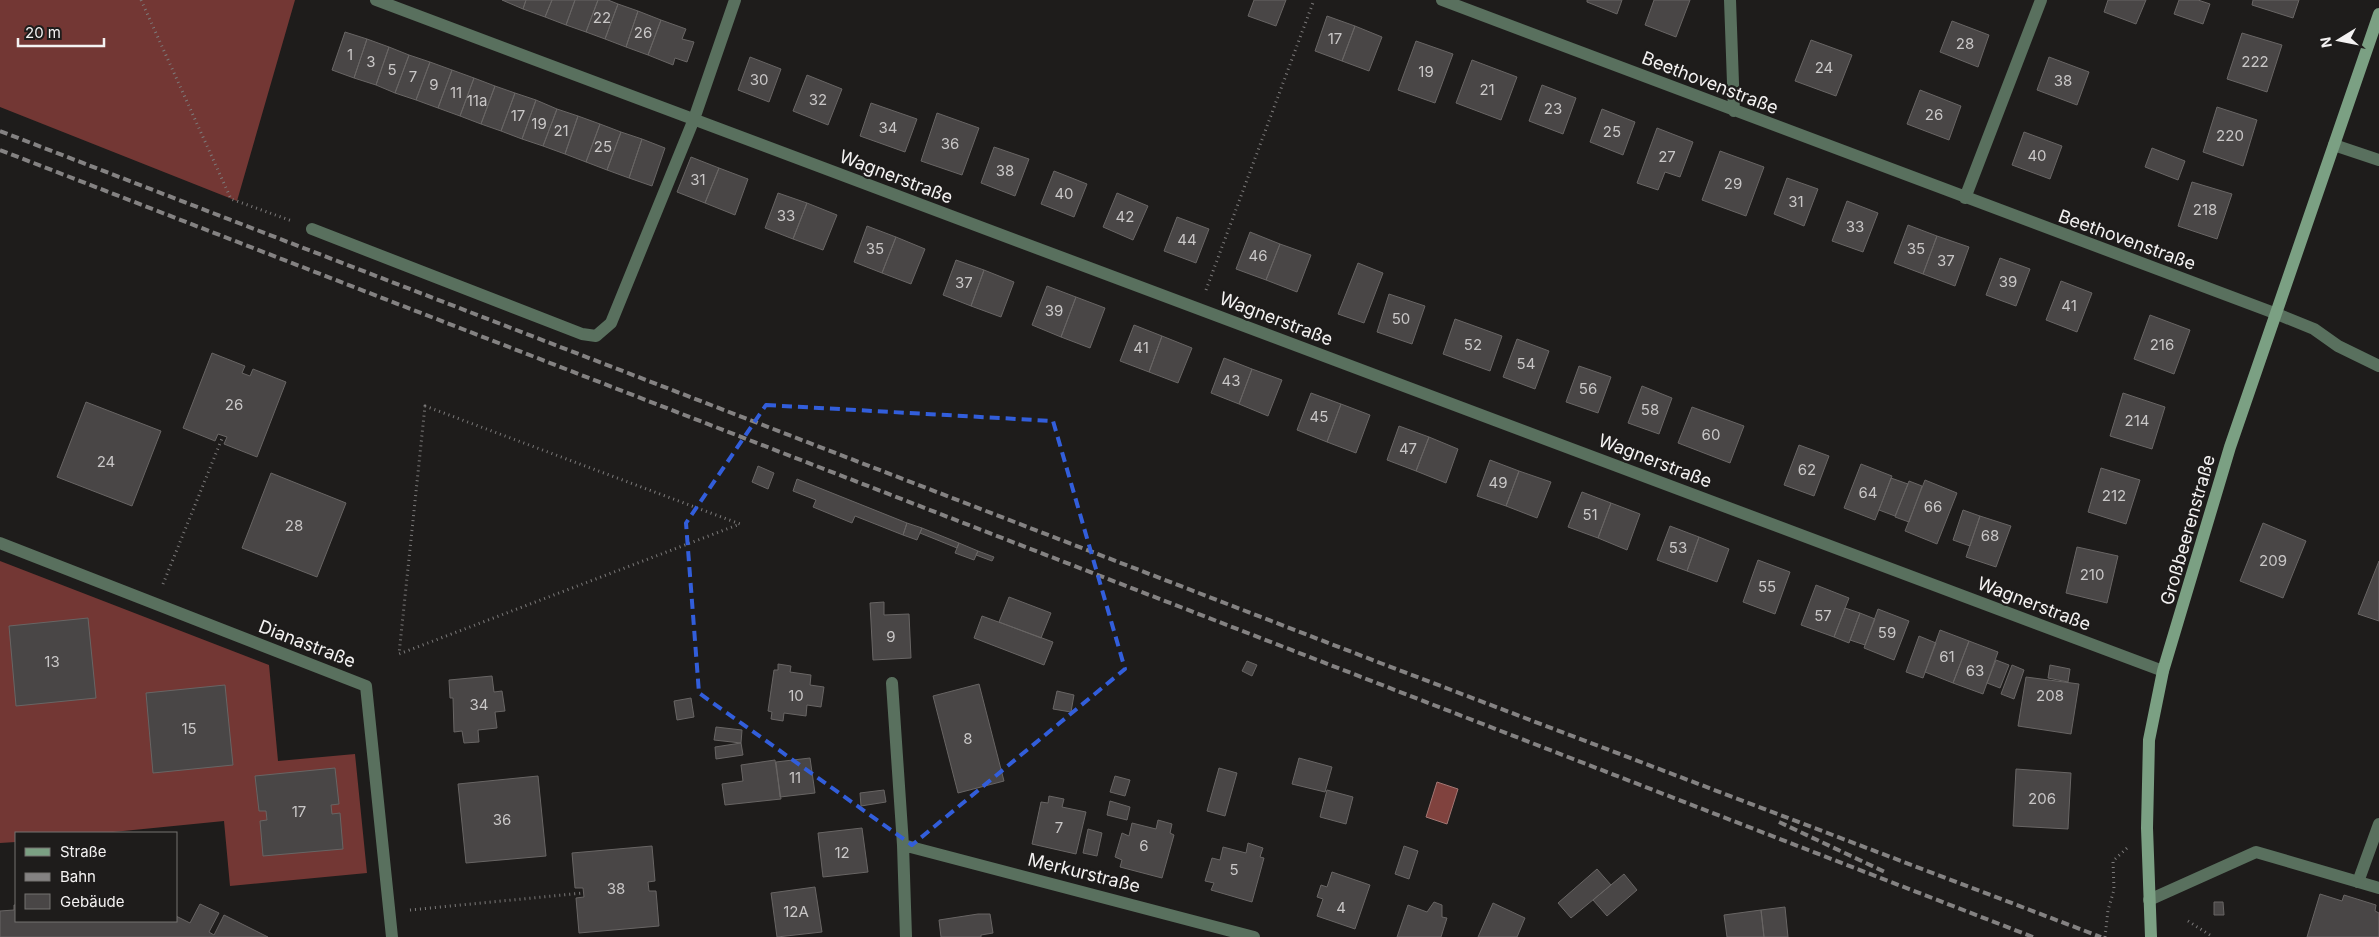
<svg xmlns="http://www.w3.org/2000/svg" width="2379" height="937" font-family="Inter,sans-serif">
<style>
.forest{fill:#733734}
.water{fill:#80423e;stroke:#a37774}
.building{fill:#494646;stroke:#686564}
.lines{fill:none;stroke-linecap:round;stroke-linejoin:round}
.path{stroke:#7c7a7a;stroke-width:3;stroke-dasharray:1 4;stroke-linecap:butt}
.lane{stroke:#59705e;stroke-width:12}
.street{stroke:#59705e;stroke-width:12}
.secondary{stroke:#7ba083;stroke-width:12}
.rail{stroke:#848282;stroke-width:4;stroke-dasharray:8 4;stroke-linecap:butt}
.marked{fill:none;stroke:#325edb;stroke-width:4;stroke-dasharray:10 6;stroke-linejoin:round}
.labels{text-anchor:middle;stroke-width:4.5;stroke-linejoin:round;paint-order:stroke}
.number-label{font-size:15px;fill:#c9c7c7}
.street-label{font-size:18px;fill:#f4f2f2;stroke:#1e1c1b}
</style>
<rect width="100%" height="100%" fill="#1e1c1b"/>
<path class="forest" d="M0 0H295L237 201 0 107Z
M0 561 269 665 278 761 355 754 367 873 230 886 224 821 103 833H16V842L0 843Z"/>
<path class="water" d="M1437 782 1458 789 1447 824 1426 817Z"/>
<path class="building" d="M502 0H526L523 9Z
M526 0H552L545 17 523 9Z
M552 0H575L566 25 545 17Z
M575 0H598L586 32 566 25Z
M598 0H608L618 4 605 39 586 32Z
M1254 0H1286L1276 26 1248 16Z
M1587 0H1622L1617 14 1587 2Z
M1654 0H1690L1676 37 1645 25Z
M2108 0H2146L2136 24 2104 12Z
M2179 0H2198L2210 4 2203 24 2174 14Z
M2253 0H2299L2293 18 2252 5Z
M618 4 638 11 626 47 605 39Z
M638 11 661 20 648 55 626 47Z
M1327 16 1355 26 1342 61 1315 51Z
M661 20 686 29 682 39 694 42 687 62 675 58 673 65 648 55Z
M1952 21 1989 35 1978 67 1940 52Z
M1355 26 1382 37 1369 71 1342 61Z
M345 32 367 39 354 78 332 70Z
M2242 33 2282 45 2267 92 2227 79Z
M367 39 389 47 376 85 354 78Z
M1811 40 1852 55 1836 96 1795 81Z
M1416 41 1453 54 1435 103 1398 90Z
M389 47 409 55 395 93 376 85Z
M409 55 430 62 416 100 395 93Z
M750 57 781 69 769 102 738 90Z
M2049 57 2089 72 2077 105 2037 90Z
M1472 60 1517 77 1501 120 1456 103Z
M430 62 452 70 438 108 416 100Z
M452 70 474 78 460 116 438 108Z
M807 75 842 89 828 125 793 111Z
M474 78 495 86 481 124 460 116Z
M1542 85 1576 98 1563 134 1529 121Z
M495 86 515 93 501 131 481 124Z
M1920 90 1961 106 1949 140 1907 124Z
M515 93 536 100 522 139 501 131Z
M536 100 557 109 543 146 522 139Z
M871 103 917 119 905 152 860 136Z
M2217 107 2257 120 2243 166 2203 152Z
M557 109 578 116 565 154 543 146Z
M1602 109 1635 122 1623 155 1590 142Z
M937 113 979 128 962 175 921 161Z
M578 116 600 124 586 162 565 154Z
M600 124 621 132 607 170 586 162Z
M1657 128 1693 142 1680 177 1665 172 1658 190 1637 183Z
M621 132 642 139 629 178 607 170Z
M2024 132 2062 146 2050 179 2012 165Z
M642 139 665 148 652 186 629 178Z
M994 147 1029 159 1015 196 981 183Z
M2152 148 2185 161 2178 180 2145 167Z
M1720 151 1764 167 1746 216 1702 200Z
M691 157 719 168 705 203 677 192Z
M719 168 748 179 735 215 705 203Z
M1054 171 1087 184 1074 217 1041 204Z
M1787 178 1818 189 1804 226 1774 214Z
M2192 182 2232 194 2217 239 2178 226Z
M778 193 807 203 793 239 765 228Z
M1117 193 1148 206 1133 240 1103 227Z
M1847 201 1878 213 1863 252 1832 241Z
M807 203 837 215 823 250 793 239Z
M1177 217 1209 229 1196 263 1164 251Z
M1908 225 1937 236 1923 274 1894 263Z
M867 226 896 237 882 273 854 262Z
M1250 232 1280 244 1266 280 1236 269Z
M1937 236 1969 247 1955 286 1923 274Z
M896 237 925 249 911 284 882 273Z
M1280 244 1311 255 1297 292 1266 280Z
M2000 258 2030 269 2016 306 1986 295Z
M956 260 984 270 971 306 943 295Z
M1358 263 1383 273 1364 323 1338 314Z
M984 270 1014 282 1001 317 971 306Z
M2061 281 2092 293 2077 332 2046 320Z
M1047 286 1076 297 1061 337 1032 325Z
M1389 294 1425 306 1412 344 1377 332Z
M1076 297 1105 308 1090 348 1061 337Z
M2150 315 2190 330 2174 374 2134 359Z
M1455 319 1502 336 1490 371 1443 354Z
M1134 325 1162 336 1149 372 1120 361Z
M1162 336 1192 348 1178 383 1149 372Z
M1517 339 1549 351 1535 389 1503 377Z
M212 353 245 366 242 373 250 376 253 369 286 382 257 457 224 444 227 437 218 434 215 441 183 428Z
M1224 358 1252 369 1239 404 1211 393Z
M1579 366 1611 377 1598 413 1566 402Z
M1252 369 1282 380 1268 416 1239 404Z
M1642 386 1672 398 1659 434 1628 423Z
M1311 393 1341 404 1327 442 1297 430Z
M2123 393 2165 407 2152 449 2110 436Z
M86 402 161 431 132 506 57 477Z
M1341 404 1370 415 1356 453 1327 442Z
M1692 407 1744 426 1730 463 1678 443Z
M1399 426 1429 437 1416 471 1387 460Z
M1429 437 1458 449 1446 483 1416 471Z
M1799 445 1829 456 1814 496 1784 485Z
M1490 460 1519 471 1506 506 1477 496Z
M1861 464 1892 476 1875 520 1844 508Z
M758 466 774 473 768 489 752 482Z
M2101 468 2140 480 2126 524 2088 512Z
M1519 471 1551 482 1537 518 1506 506Z
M271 473 346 503 317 577 242 548Z
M1891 478 1908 484 1895 516 1879 510Z
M797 479 907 523 903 535 855 516 852 523 813 507 816 500 793 491Z
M1925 480 1957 493 1937 544 1905 531Z
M1909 481 1922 486 1909 522 1895 517Z
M1582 492 1611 503 1598 538 1568 527Z
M1611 503 1640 514 1627 550 1598 538Z
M1963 510 1980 516 1970 546 1953 540Z
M1980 516 2011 526 1996 567 1966 557Z
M907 523 922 528 917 540 903 535Z
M2263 523 2306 541 2283 598 2240 581Z
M1670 526 1699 537 1687 571 1657 560Z
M922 528 959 543 957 548 920 533Z
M1699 537 1729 549 1717 582 1687 571Z
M959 543 978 551 974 560 955 553Z
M2077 547 2118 556 2107 603 2066 593Z
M978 551 994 557 992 561 976 555Z
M1758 560 1790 572 1775 614 1743 602Z
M2379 561V621L2358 614Z
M1816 585 1849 598 1834 637 1801 625Z
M1009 597 1051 613 1041 638 999 622Z
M884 602V615L909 614 911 658 873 660 870 603Z
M1845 608 1860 613 1849 643 1834 637Z
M1878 609 1909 621 1894 660 1864 648Z
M1860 613 1875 619 1865 645 1850 640Z
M982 616 1053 642 1044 665 974 638Z
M88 618 96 698 16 706 9 626Z
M1940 630 1969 641 1953 683 1925 672Z
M1919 636 1936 643 1923 678 1906 672Z
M1969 641 1998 652 1983 694 1953 683Z
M1996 660 2009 665 2000 688 1987 683Z
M1247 661 1257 665 1252 676 1242 671Z
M778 664 791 666 790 672 811 675 810 685 824 687 821 707 807 705 806 716 784 713 783 721 771 719 772 712 768 711 774 670H778Z
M2012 665 2024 670 2014 699 2001 694Z
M2050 665 2070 669 2068 682 2048 678Z
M492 676 494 692 502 691 505 711 495 712 497 728 478 730 479 742 464 743 462 731 454 732 453 698H450L449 680Z
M2026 677 2079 684 2071 734 2018 726Z
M979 684 1004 781 958 793 933 696Z
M225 685 233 765 153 773 146 693Z
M1057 691 1074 695 1071 712 1053 709Z
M691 698 694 717 677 720 674 701Z
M716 727 742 730 741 743 714 740Z
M741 743 743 755 716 759 715 747Z
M810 758 815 793 780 797 776 762Z
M1299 758 1332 767 1325 792 1292 784Z
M775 760 781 799 725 805 722 784 743 781 741 765Z
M335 768 339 804 331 805 332 814 340 813 343 849 263 856 260 821 267 820 266 811H259L255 776Z
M1219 768 1237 773 1225 816 1207 811Z
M2016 769 2071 773 2068 829 2013 826Z
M538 776 546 856 466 863 458 784Z
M1115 776 1130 780 1125 796 1110 792Z
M884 790 886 802 861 806 860 793Z
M1327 790 1353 797 1346 824 1320 817Z
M1049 796 1064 799 1062 807 1086 812 1076 854 1032 844 1041 802 1048 803Z
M1110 801 1130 807 1127 820 1107 815Z
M1158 820 1172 824 1170 833 1174 835 1162 878 1120 867 1122 860 1115 857 1122 833 1129 836 1132 823 1156 829Z
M862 828 868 872 823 877 818 833Z
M1088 829 1102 833 1097 856 1083 853Z
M1248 843 1263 848 1260 857 1264 858 1252 902 1211 890 1214 883 1205 881 1212 858 1220 860 1223 847 1246 853Z
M652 846 655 881 648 882 649 891H656L659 926 579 933 576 898 584 897 583 888H575L572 853Z
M1404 846 1418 851 1409 879 1395 874Z
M1597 869 1611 885 1571 918 1558 903Z
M1332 872 1370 885 1355 929 1317 916 1323 899 1317 897 1321 885 1327 887Z
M1624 874 1637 890 1607 916 1593 900Z
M815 887 822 932 777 937 771 893Z
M2320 894 2342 901 2344 895 2376 905 2375 911 2379 913V937H2307Z
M1434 902 1442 905V917L1447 918 1441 937H1397L1408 905 1427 912Z
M2214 902H2223L2224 915H2214Z
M1493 903 1525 918 1517 937H1478Z
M200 904 219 913 209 932 214 935 224 915 268 937H0V911L14 910V905H16V921H176V916L190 923Z
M1785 907 1788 937H1764L1761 910Z
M1761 910 1764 937H1727L1724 915Z
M978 914H990L993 933 981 935V937H941L939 920Z"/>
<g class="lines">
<path class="path" d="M141 0 231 199 292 221
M1206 290 1314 0
M425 406 740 524 399 654Z
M163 584 223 436
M410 910 583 893
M2188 921 2213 937
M2105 937 2108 910 2114 890 2113 861 2127 848"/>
<path class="lane" d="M2334 145 2379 160
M312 229 582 334 596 336 611 323 694 119
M2277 314 2314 329 2338 346 2379 366
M2358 882 2379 824"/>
<path class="street" d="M376 0 2163 671
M1442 0 2277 314
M1730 0 1734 111
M694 119 735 0
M1965 198 2041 0
M0 543 366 686 392 937
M892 683 903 845
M2149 900 2256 852 2379 888
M906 937 903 845 1254 937"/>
<path class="secondary" d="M2151 937 2147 828 2149 740 2163 671 2230 447 2379 14"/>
<path class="rail" d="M0 131 1383 664 2101 937
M0 150 2033 937
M1779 822 1885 872"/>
</g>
<path class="marked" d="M766 405 1053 421 1125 669 912 845 699 693 686 523Z"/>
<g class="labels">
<g class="number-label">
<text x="602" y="23">22</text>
<text x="643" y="38">26</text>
<text x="1335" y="44">17</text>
<text x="1965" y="49">28</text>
<text x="350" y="60">1</text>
<text x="371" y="67">3</text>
<text x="2255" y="67">222</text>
<text x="1824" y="73">24</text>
<text x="392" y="75">5</text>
<text x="1426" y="77">19</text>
<text x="413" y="82">7</text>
<text x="759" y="85">30</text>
<text x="2063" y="86">38</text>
<text x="434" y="90">9</text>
<text x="1487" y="95">21</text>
<text x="456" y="98">11</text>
<text x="818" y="105">32</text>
<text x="477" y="106">11a</text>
<text x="1553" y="114">23</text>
<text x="1934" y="120">26</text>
<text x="518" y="121">17</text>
<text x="539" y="129">19</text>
<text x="888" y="133">34</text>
<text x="561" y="136">21</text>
<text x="1612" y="137">25</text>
<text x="2230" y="141">220</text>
<text x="950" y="149">36</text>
<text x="603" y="152">25</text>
<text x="2037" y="161">40</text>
<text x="1667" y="162">27</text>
<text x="1005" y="176">38</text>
<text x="698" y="185">31</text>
<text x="1733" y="189">29</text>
<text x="1064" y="199">40</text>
<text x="1796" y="207">31</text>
<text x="2205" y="215">218</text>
<text x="786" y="221">33</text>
<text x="1125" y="222">42</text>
<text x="1855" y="232">33</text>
<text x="1187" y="245">44</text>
<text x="875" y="254">35</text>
<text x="1916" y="254">35</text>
<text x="1258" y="261">46</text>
<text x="1946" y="266">37</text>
<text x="2008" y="287">39</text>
<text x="964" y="288">37</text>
<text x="2069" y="311">41</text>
<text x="1054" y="316">39</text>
<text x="1401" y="324">50</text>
<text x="1473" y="350">52</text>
<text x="2162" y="350">216</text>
<text x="1141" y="353">41</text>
<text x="1526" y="369">54</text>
<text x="1231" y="386">43</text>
<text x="1588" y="394">56</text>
<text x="234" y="410">26</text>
<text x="1650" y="415">58</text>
<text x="1319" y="422">45</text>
<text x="2137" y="426">214</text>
<text x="1711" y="440">60</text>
<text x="1408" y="454">47</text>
<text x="106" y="467">24</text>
<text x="1807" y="475">62</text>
<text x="1498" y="488">49</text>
<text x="1868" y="498">64</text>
<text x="2114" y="501">212</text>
<text x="1933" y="512">66</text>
<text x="1590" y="520">51</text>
<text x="294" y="531">28</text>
<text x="1990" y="541">68</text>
<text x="1678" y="553">53</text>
<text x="2273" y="566">209</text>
<text x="2092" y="580">210</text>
<text x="1767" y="592">55</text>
<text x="1823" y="621">57</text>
<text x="1887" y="638">59</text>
<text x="891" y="642">9</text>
<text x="1947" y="662">61</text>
<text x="52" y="667">13</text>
<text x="1975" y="676">63</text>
<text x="796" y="701">10</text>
<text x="2050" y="701">208</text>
<text x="479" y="710">34</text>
<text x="189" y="734">15</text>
<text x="968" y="744">8</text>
<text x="795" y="783">11</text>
<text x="2042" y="804">206</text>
<text x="299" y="817">17</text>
<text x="502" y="825">36</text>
<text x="1059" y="833">7</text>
<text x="1144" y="851">6</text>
<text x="842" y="858">12</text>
<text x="1234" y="875">5</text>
<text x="616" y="894">38</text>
<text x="1341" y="913">4</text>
<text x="796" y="917">12A</text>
</g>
<g class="street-label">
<text transform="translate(1710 83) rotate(21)" y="6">Beethovenstraße</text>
<text transform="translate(896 177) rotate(21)" y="6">Wagnerstraße</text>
<text transform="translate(2127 240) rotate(20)" y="6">Beethovenstraße</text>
<text transform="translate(1276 319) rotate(21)" y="6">Wagnerstraße</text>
<text transform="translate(1655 461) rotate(21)" y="6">Wagnerstraße</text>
<text transform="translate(2188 530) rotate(-74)" y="6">Großbeerenstraße</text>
<text transform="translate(2034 604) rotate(21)" y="6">Wagnerstraße</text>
<text transform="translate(307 644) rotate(21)" y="6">Dianastraße</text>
<text transform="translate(1084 873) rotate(14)" y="6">Merkurstraße</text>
</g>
</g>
<rect x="15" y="832" width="162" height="90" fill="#1e1c1b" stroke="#747271"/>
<rect x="25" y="848" width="25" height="8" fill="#7ba083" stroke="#747271"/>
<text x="60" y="857" font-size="15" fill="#f4f2f2">Straße</text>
<rect x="25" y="873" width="25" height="8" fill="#848282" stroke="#747271"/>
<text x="60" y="882" font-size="15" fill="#f4f2f2">Bahn</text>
<rect x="25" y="894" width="25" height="15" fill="#494646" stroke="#747271"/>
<text x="60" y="907" font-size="15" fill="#f4f2f2">Gebäude</text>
<g transform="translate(2339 40) rotate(260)" stroke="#1e1c1b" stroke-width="4" paint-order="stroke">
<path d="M0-4L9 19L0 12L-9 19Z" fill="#f4f2f2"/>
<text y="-8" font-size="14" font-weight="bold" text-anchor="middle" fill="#f4f2f2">N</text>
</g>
<path d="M18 38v8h86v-8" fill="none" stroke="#f4f2f2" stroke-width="2.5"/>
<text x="25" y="38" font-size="15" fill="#f4f2f2" stroke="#1e1c1b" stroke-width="4" paint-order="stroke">20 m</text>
</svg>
